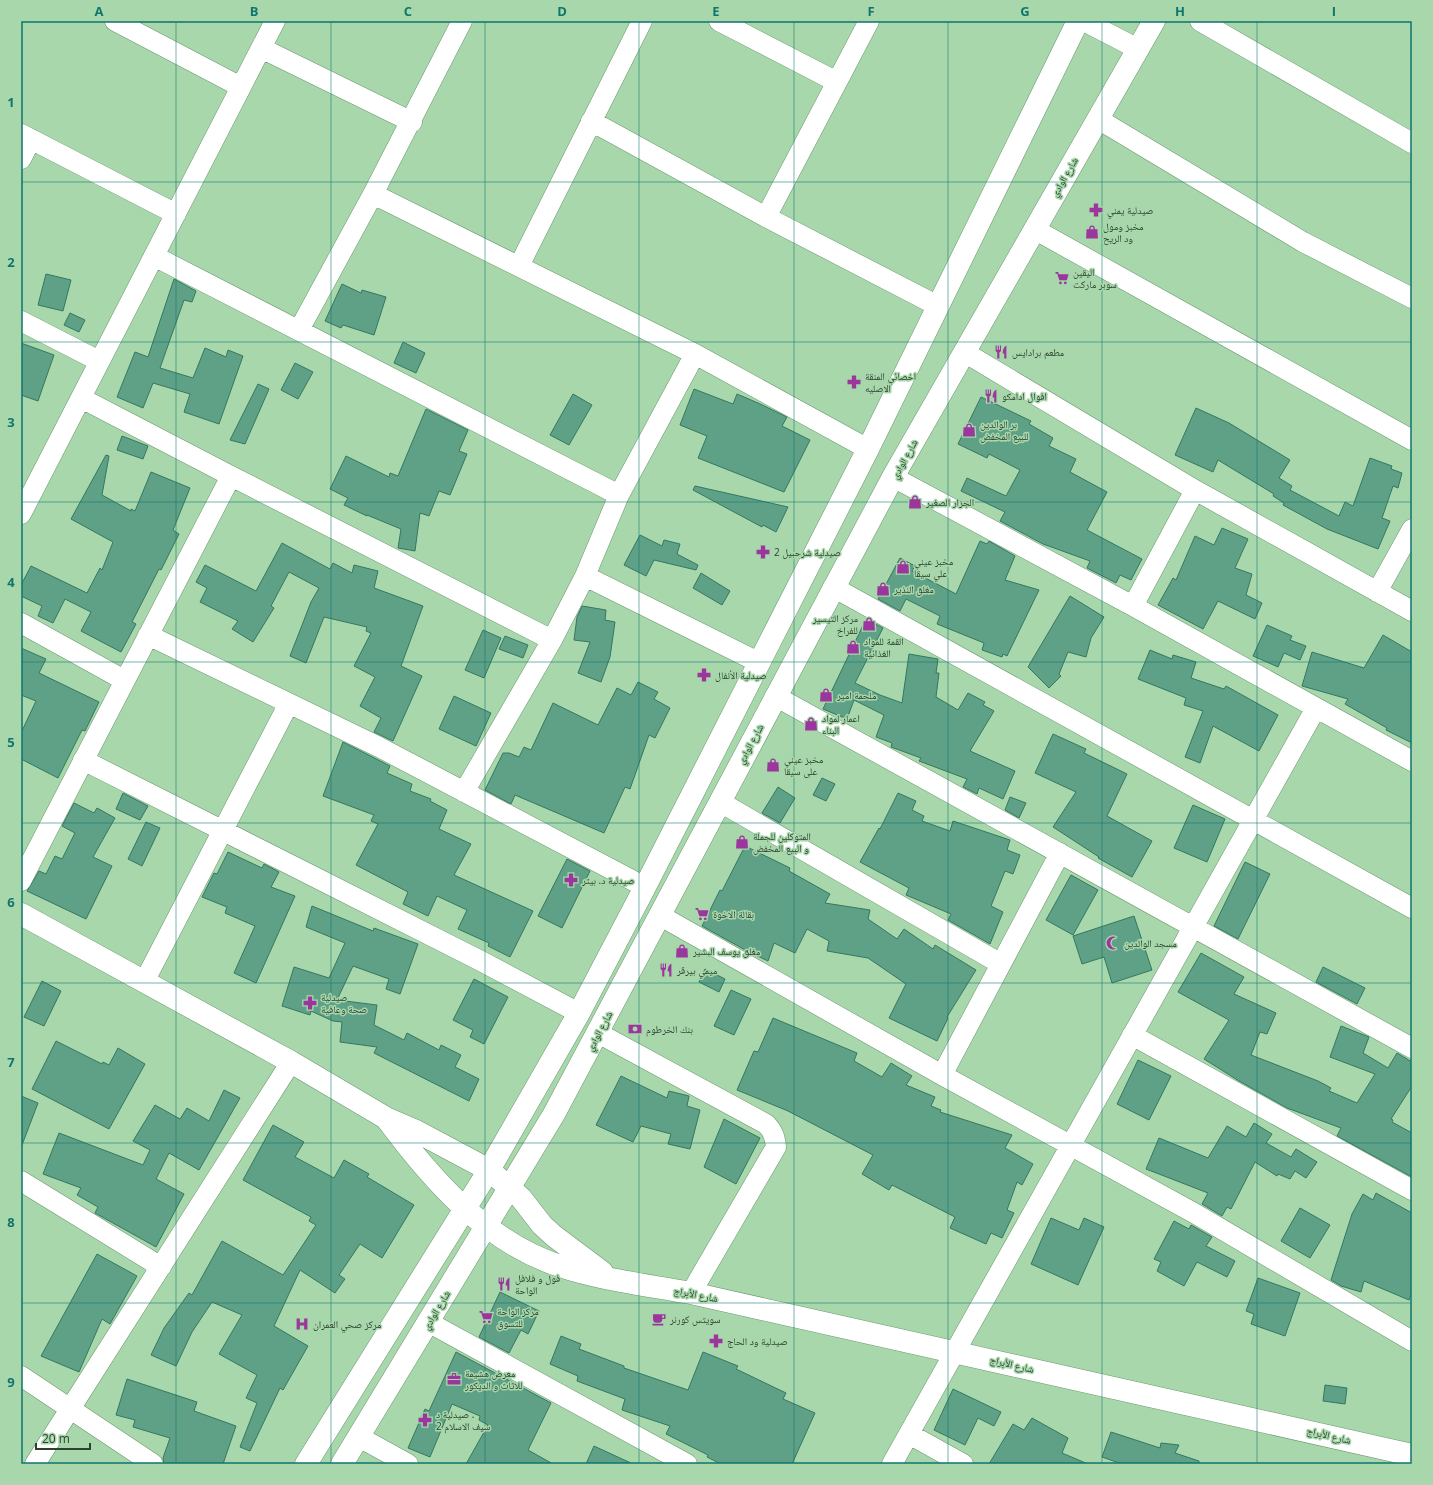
<svg xmlns="http://www.w3.org/2000/svg" width="1433" height="1485" font-family="'Open Sans','Noto Naskh Arabic',sans-serif">
<style>
.building{fill:#5ea187;stroke:#357860}
.lines{fill:none;stroke-linecap:round;stroke-linejoin:round}
.minor-casing{stroke:#6b996f;stroke-width:21}
.tertiary-casing{stroke:#6b996f;stroke-width:23}
.secondary-casing{stroke:#6b996f;stroke-width:23}
.minor{stroke:#fff;stroke-width:20}
.tertiary{stroke:#fff;stroke-width:22}
.secondary{stroke:#fff;stroke-width:22}
.grid{fill:none;stroke:#0f766e;stroke-width:1;stroke-opacity:0.55}
.labels{text-anchor:middle;stroke-width:3;stroke-linejoin:round;paint-order:stroke}
.street-label{font-size:10px;fill:#2d412f;stroke:#a7d7ab}
.poi-label{font-size:10px;fill:#2d412f;stroke:#a7d7ab;text-anchor:start}
.neatline{fill:none;stroke:#0f766e;stroke-width:1.5}
.grid-label{font-size:13px;text-anchor:middle;font-weight:bold;fill:#0f766e}
</style>
<rect width="100%" height="100%" fill="#a7d7ab"/>
<path class="building" d="M46 274 71 280 63 311 38 305Z
M174 279 196 291 192 302 184 300 160 368 193 378 205 348 226 357 228 350 243 356 219 424 184 412 190 394 153 383 143 408 117 397 135 352 148 357Z
M342 284 361 293 362 290 386 297 374 335 343 325 341 328 325 321Z
M70 313 85 320 79 332 64 325Z
M403 342 425 353 416 373 394 363Z
M21 343 54 355 38 401 21 395Z
M295 363 313 372 298 399 281 390Z
M258 384 269 389 245 444 230 440Z
M694 389 733 404 737 394 758 403 787 417 782 426 810 440 784 492 698 458 707 436 680 425Z
M573 394 592 405 569 445 550 435Z
M981 397 1031 421 1029 424 1053 438 1049 446 1076 459 1070 472 1107 492 1087 530 1142 559 1131 580 1120 575 1116 583 1087 568 1090 561 1043 544 1000 521 1005 512 961 491 967 478 1006 496 1020 470 989 454 987 458 958 444Z
M1196 408 1229 423 1290 460 1279 478 1292 486 1290 490 1339 516 1345 502 1353 506 1370 458 1392 466 1391 469 1402 473 1398 488 1393 486 1382 518 1390 521 1378 549 1327 529 1283 505 1284 503 1273 496 1274 494 1218 460 1213 472 1175 455Z
M426 409 468 430 459 451 467 454 450 495 439 491 429 516 420 513 415 551 398 548 401 529 367 515V516L344 505 348 498 330 489 346 456 389 477 390 473 398 476Z
M122 436 148 446 143 459 117 450Z
M106 455 109 456 102 495 131 511V509L135 511 151 472 190 488 173 530 179 534 161 570 159 569 132 622 136 624 121 652 81 631 91 612 65 599 53 623 38 616 42 606 21 596V585L31 566 87 593 100 568 102 570 113 542 71 519Z
M695 486 788 507 776 532 763 525 762 527 693 490Z
M1222 528 1248 539 1235 568 1252 574 1246 595 1262 603 1255 619 1218 601 1203 629 1158 605 1173 578 1176 580 1195 536 1214 545Z
M640 535 662 546 664 540 680 544 677 554 698 565 696 570 654 560 646 576 624 565Z
M980 541 987 544 989 541 1015 556 1005 580 1039 590 1007 656 1003 654 1002 657 982 650 984 643 937 624 940 616 906 599 900 611 878 599 900 558 915 566 912 571 956 594Z
M282 543 330 569 333 563 352 573 354 565 378 571 374 588 423 606 401 666 422 676 393 741 374 732 381 718 360 706 375 677 354 666 371 633 366 631 367 627 324 617 306 663 290 656 311 602 319 588 289 572 271 606 274 608 253 642 232 629 238 621 200 602 207 588 196 582 205 565 256 591Z
M701 573 730 591 722 605 693 588Z
M1070 596 1104 617 1091 638 1086 657 1068 652 1059 674 1061 676 1049 688 1028 667Z
M582 606 606 610 605 620 615 622 610 657 601 682 578 673 590 642 574 640 577 617Z
M866 619 883 628 855 683 880 695 902 703 909 654 938 659 936 673H939L936 697 958 710 968 693 985 702 983 705 994 711 970 751 1015 771 1003 799 979 788 977 794 963 787 967 779 919 761 921 758 891 747 892 743 876 737 884 715 854 700 847 719 823 709Z
M1267 625 1292 636 1290 640 1306 646 1300 660 1284 653 1278 667 1253 656Z
M483 630 501 638 484 678 465 670Z
M1383 635 1412 652V743L1386 730 1387 728 1345 704 1348 699 1302 686 1312 652 1364 668Z
M505 636 528 645 523 658 499 649Z
M21 648 46 659 39 673 99 702 85 731 82 730 58 778 21 759V733L36 701 21 695Z
M1150 650 1172 659 1173 655 1196 662 1191 678 1224 689 1226 686 1278 715 1259 751 1213 726 1200 763 1185 757 1203 711 1184 705 1186 698 1138 679Z
M638 682 658 692 654 699 670 708 655 738 649 735 630 789 625 787 604 833 515 795 511 804 485 790 503 753H509L519 757 524 747 531 750 553 703 598 725 617 688 631 695Z
M454 696 491 713 476 746 439 729Z
M1053 734 1086 749 1084 753 1127 774 1107 816 1152 841 1132 877 1098 858 1099 857 1053 827 1076 792 1035 773Z
M343 742 390 766 387 773 412 784 410 791 431 799 430 801 447 810 439 829 471 844 454 875 533 911 510 957 488 946 489 943 458 929 467 910 437 896 428 916 403 904 408 892 356 865 378 824 371 821 374 815 323 796Z
M822 778 835 784 826 801 813 795Z
M778 787 795 798 780 823 762 813Z
M123 793 148 806 140 820 116 809Z
M898 793 916 801 912 810 924 816 922 821 950 831 953 821 1010 840 1007 850 1020 855 1013 874 1005 871 991 906 1003 912 990 944 948 920 951 914 906 895 909 888 860 862 879 828 880 829Z
M1010 797 1026 803 1019 818 1005 810Z
M74 803 94 813 97 808 115 818 93 857 112 866 86 919 27 891 39 871 46 874 55 856 62 859 75 833 62 826Z
M1193 805 1225 819 1207 862 1174 848Z
M146 822 160 828 142 866 128 859Z
M745 846 790 868 789 871 830 894 825 903 870 910 868 919 897 939 904 929 933 949 935 945 976 970 947 1017 948 1018 937 1041 889 1018 906 984 868 958 827 951 829 941 807 929 795 953 774 943 768 961 747 951 702 926 720 890 722 891Z
M228 852 262 868 264 864 279 872 271 887 295 896 256 983 234 973 255 926 225 913 227 907 202 897 214 873 217 874Z
M567 859 590 871 562 928 538 916Z
M1245 862 1270 874 1238 939 1214 926Z
M1071 875 1098 890 1073 935 1046 920Z
M312 906 373 931 374 928 418 944 400 994 386 989 389 979 353 966 337 1000 377 1005 374 1025 404 1040 407 1033 439 1050 441 1045 461 1055 455 1067 479 1079 469 1101 374 1053 377 1047 340 1042 342 1022 333 1021 311 1011 310 1015 282 1006 294 967 329 978 345 943 306 927Z
M1134 916 1152 970 1112 983 1104 957 1082 964 1073 936Z
M1201 953 1244 977 1234 994 1276 1013 1267 1034 1260 1032 1251 1055 1318 1081 1331 1088 1329 1091 1357 1103 1375 1074 1330 1057 1341 1026 1369 1037 1363 1053 1388 1068 1397 1053 1412 1062V1086L1391 1119 1393 1120 1392 1122 1412 1133V1177L1337 1136 1341 1128 1287 1108 1239 1081 1204 1059 1229 1020 1178 992Z
M1323 967 1365 988 1357 1004 1316 982Z
M705 969 725 979 719 992 699 982Z
M474 979 508 997 484 1044 470 1037 473 1030 453 1020Z
M42 981 61 991 44 1026 24 1017Z
M731 990 751 999 734 1035 714 1026Z
M773 1018 857 1053 854 1061 882 1077 891 1063 912 1076 906 1085 935 1097 931 1106 941 1110 940 1112 1012 1135 1005 1148 1033 1164 1022 1185 1017 1182 1007 1210 1014 1213 1002 1238 991 1233 986 1244 950 1228 955 1217 892 1185 889 1190 862 1174 873 1155 788 1111 737 1090 754 1051 758 1052Z
M56 1041 102 1064 103 1062 109 1065 118 1048 145 1064 109 1129 32 1089Z
M1138 1060 1171 1076 1149 1120 1117 1104Z
M621 1076 667 1098 669 1091 689 1096 687 1106 700 1110 690 1149 668 1144 671 1134 641 1126 633 1142 596 1125Z
M224 1090 240 1098 199 1170 169 1153 156 1179 184 1194 156 1247 95 1213 98 1207 77 1195 81 1188 43 1174 59 1133 143 1165 150 1150 133 1141 155 1105 180 1119 187 1108 209 1121Z
M21 1096 38 1103 22 1145H21Z
M724 1119 760 1138 736 1184 704 1167Z
M1254 1123 1272 1134 1266 1143 1291 1157 1296 1149 1317 1162 1306 1178 1295 1171 1290 1179 1278 1174 1277 1176 1255 1162 1231 1209 1227 1207 1222 1216 1202 1204 1208 1193 1146 1169 1159 1138 1208 1158 1227 1126 1246 1137Z
M273 1125 304 1142 295 1157 334 1178 344 1160 369 1174 367 1177 414 1205 382 1258 360 1244 339 1275 345 1279 335 1293 300 1270 274 1326 308 1346 283 1390 280 1388 250 1451 240 1447 257 1403 246 1398 257 1375 219 1354 242 1315 212 1302 192 1332 176 1366 151 1355 164 1328 189 1293 192 1295 222 1241 283 1275 316 1225 309 1221 311 1217 243 1180Z
M1376 1193 1412 1213V1292L1409 1300 1364 1281 1361 1292 1341 1286 1331 1280 1352 1214 1363 1194 1373 1200Z
M1300 1208 1330 1225 1310 1258 1281 1241Z
M1051 1218 1079 1230 1084 1218 1104 1227 1078 1285 1031 1264Z
M1174 1221 1189 1229 1191 1225 1212 1237 1206 1246 1235 1261 1227 1277 1197 1262 1184 1286 1157 1271 1161 1262 1154 1259Z
M97 1254 137 1276 110 1324 102 1319 79 1372 41 1356Z
M1258 1278 1300 1293 1285 1336 1251 1324 1254 1314 1246 1311Z
M500 1292 539 1311 528 1334 521 1330 509 1353 479 1337Z
M561 1336 581 1344 579 1349 624 1366V1368L688 1390 703 1352 738 1366 736 1369 786 1393 783 1399 815 1413 792 1464H721L707 1457 708 1455 666 1434 670 1426 622 1410 625 1399 577 1381 578 1376 550 1364Z
M456 1352 551 1403 528 1450 553 1464H466L488 1425 479 1420 480 1416 452 1404 430 1457 408 1448 425 1409 429 1411Z
M127 1379 197 1402 194 1411 236 1426 223 1464H164L163 1458 170 1438 133 1427 135 1420 116 1415Z
M1325 1385 1347 1388 1345 1404 1323 1401Z
M953 1389 1001 1412 994 1426 978 1418 965 1445 934 1430Z
M1032 1418 1068 1438 1062 1453 1088 1464H989L1013 1424 1024 1430Z
M1111 1432 1160 1448 1161 1443 1179 1445 1175 1453 1199 1461V1464H1122L1102 1457Z
M594 1446 633 1464H586Z"/>
<g class="lines">
<g class="minor-casing">
<path id="minor" d="M115 21 241 87
M719 21 837 82
M1084 21 1138 49
M1200 21 1412 143
M261 48 412 122
M1098 119 1303 242 1412 298
M591 121 766 217 938 306
M21 134 176 214
M21 159 31 139
M373 194 695 354 868 449
M766 217 869 21
M1034 229 1412 440
M154 256 619 495
M519 266 642 21
M21 321 99 361
M299 330 373 194 462 21
M964 352 1195 490 1412 611
M81 398 231 476 552 640
M893 477 1133 606 1412 761
M21 514 275 21
M585 576 760 663
M833 587 1412 908
M1377 592 1412 529
M1133 606 1195 490
M21 623 124 680
M148 635 379 747 645 887
M775 696 1412 1048
M83 760 479 960 579 1013
M464 792 552 640 585 576 619 495 695 354
M720 802 1001 964
M21 881 231 476
M659 915 942 1075 1194 1213 1412 1341
M144 982 288 705
M598 1033 766 1124C773 1131 775 1137 776 1147L691 1293
M1132 1035 1412 1190
M942 1075 1060 853
M21 1181 161 1267
M428 1322 687 1464
M21 1376 153 1464
M909 1434 963 1464
M359 1437 408 1464
M35 1464 291 1062
M892 1464 1316 708"/>
</g>
<g class="tertiary-casing">
<path id="tertiary" d="M21 914 291 1062 386 1118 414 1130 489 1170 521 1198 542 1225 554 1236 602 1272
M386 1118C431 1179 486 1242 560 1266 602 1280 648 1285 691 1293L1412 1455"/>
</g>
<g class="secondary-casing">
<path id="secondary" d="M306 1464 489 1170 579 1013 645 887 868 449 1078 21
M342 1464 554 1114 893 477 1154 21"/>
</g>
<use href="#minor" class="minor"/>
<use href="#tertiary" class="tertiary"/>
<use href="#secondary" class="secondary"/>
</g>
<path class="grid" d="M176 21V1464M331 21V1464M485 21V1464M639 21V1464M794 21V1464M948 21V1464M1102 21V1464M1257 21V1464M21 182H1412M21 342H1412M21 502H1412M21 662H1412M21 823H1412M21 983H1412M21 1143H1412M21 1303H1412"/>
<defs>
<g id="pharmacy-bare" transform="scale(1.08)"><path d="M-2-6h4v4h4v4h-4v4h-4v-4h-4v-4h4Z" fill="#9a369c" stroke="#a7d7ab" stroke-width="2.5" paint-order="stroke"/></g>
<g id="shop-bare" transform="scale(1.08)"><path d="M-5-2.5h2.3a2.7 3.5 0 0 1 5.4 0H5L5.5 6h-11ZM-1.5-2.5h3a1.5 2.3 0 0 0-3 0Z" fill="#9a369c" stroke="#a7d7ab" stroke-width="2.5" paint-order="stroke"/></g>
<g id="supermarket-bare" transform="scale(1.08)"><path d="M-6-5.5h2.5l.6 2H6L4.5 2H-2.5L-4.4-4H-6ZM-1.5 3.2a1.3 1.3 0 1 0 .1 0ZM3 3.2a1.3 1.3 0 1 0 .1 0Z" fill="#9a369c" stroke="#a7d7ab" stroke-width="2.5" paint-order="stroke"/></g>
<g id="restaurant-bare" transform="scale(1.08)"><path d="M-5-6h1v4h1v-4h1v4h1v-4h1v5L-1.5 .5V6h-2V.5L-5-1ZM5-6V6H3V1.5H1.5Q1.5-4 5-6Z" fill="#9a369c" stroke="#a7d7ab" stroke-width="2.5" paint-order="stroke"/></g>
<g id="mosque-bare" transform="scale(1.08)"><path d="M3.5-4.9A6 6 0 1 0 3.5 4.9A5 5 0 1 1 3.5-4.9Z" fill="#9a369c" stroke="#a7d7ab" stroke-width="2.5" paint-order="stroke"/></g>
<g id="bank-bare" transform="scale(1.08)"><path d="M-6-4H6V4H-6ZM0-2.3a2.3 2.3 0 1 0 0 4.6a2.3 2.3 0 1 0 0-4.6Z" fill="#9a369c" stroke="#a7d7ab" stroke-width="2.5" paint-order="stroke"/></g>
<g id="cafe-bare" transform="scale(1.08)"><path d="M-5.5-4.5H6V0H3Q3 3.5 0 3.5H-2.5Q-5.5 3.5-5.5 0ZM3-3.2v2h1.7v-2ZM-6 4.5H4V6H-6Z" fill="#9a369c" stroke="#a7d7ab" stroke-width="2.5" paint-order="stroke"/></g>
<g id="hospital-bare" transform="scale(1.08)"><path d="M-5-5h3v3.5h4V-5h3V5h-3V1.5h-4V5h-3Z" fill="#9a369c" stroke="#a7d7ab" stroke-width="2.5" paint-order="stroke"/></g>
<g id="office-bare" transform="scale(1.08)"><path d="M-6-3h4V-5.5h4V-3h4V5H-6ZM-1-4.5V-3h2v-1.5ZM-6 0V1H6V0Z" fill="#9a369c" stroke="#a7d7ab" stroke-width="2.5" paint-order="stroke"/></g>
</defs>
<g fill-rule="evenodd">
<use href="#pharmacy-bare" x="1096" y="210"/>
<use href="#shop-bare" x="1092" y="232"/>
<use href="#supermarket-bare" x="1062" y="278"/>
<use href="#restaurant-bare" x="1001" y="352"/>
<use href="#pharmacy-bare" x="854" y="382"/>
<use href="#restaurant-bare" x="991" y="396"/>
<use href="#shop-bare" x="969" y="430"/>
<use href="#shop-bare" x="915" y="502"/>
<use href="#pharmacy-bare" x="763" y="552"/>
<use href="#shop-bare" x="903" y="567"/>
<use href="#shop-bare" x="883" y="589"/>
<use href="#shop-bare" x="869" y="624"/>
<use href="#shop-bare" x="853" y="647"/>
<use href="#pharmacy-bare" x="704" y="675"/>
<use href="#shop-bare" x="826" y="695"/>
<use href="#shop-bare" x="811" y="724"/>
<use href="#shop-bare" x="773" y="765"/>
<use href="#shop-bare" x="742" y="842"/>
<use href="#pharmacy-bare" x="571" y="880"/>
<use href="#supermarket-bare" x="702" y="914"/>
<use href="#mosque-bare" x="1113" y="943"/>
<use href="#shop-bare" x="682" y="951"/>
<use href="#restaurant-bare" x="666" y="970"/>
<use href="#pharmacy-bare" x="310" y="1003"/>
<use href="#bank-bare" x="635" y="1029"/>
<use href="#restaurant-bare" x="504" y="1284"/>
<use href="#supermarket-bare" x="486" y="1317"/>
<use href="#cafe-bare" x="659" y="1319"/>
<use href="#hospital-bare" x="302" y="1324"/>
<use href="#pharmacy-bare" x="716" y="1341"/>
<use href="#office-bare" x="454" y="1379"/>
<use href="#pharmacy-bare" x="425" y="1420"/>
</g>
<g class="labels">
<g class="street-label">
<text transform="translate(1064 177) rotate(-60)" y="4">شارع الوادي</text>
<text transform="translate(904 459) rotate(-61)" y="4">شارع الوادي</text>
<text transform="translate(750 744) rotate(-62)" y="4">شارع الوادي</text>
<text transform="translate(599 1031) rotate(-62)" y="4">شارع الوادي</text>
<text transform="translate(696 1294) rotate(11)" y="4">شارع الأبراج</text>
<text transform="translate(436 1310) rotate(-59)" y="4">شارع الوادي</text>
<text transform="translate(1012 1364) rotate(13)" y="4">شارع الأبراج</text>
<text transform="translate(1329 1435) rotate(13)" y="4">شارع الأبراج</text>
</g>
<g class="poi-label">
<text x="1107" y="214">صيدلية يمني</text>
<text x="1103" y="230">مخبز ومول<tspan x="1103" dy="12">ود الريح</tspan></text>
<text x="1073" y="276">اليقين<tspan x="1073" dy="12">سوبر ماركت</tspan></text>
<text x="1012" y="356">مطعم برادايس</text>
<text x="865" y="380">اخصائي المنقة<tspan x="865" dy="12">الاصليه</tspan></text>
<text x="1002" y="400">افوال ادامكو</text>
<text x="980" y="428">بر الوالدين<tspan x="980" dy="12">للبيع المخفض</tspan></text>
<text x="926" y="506">الجزار الصغير</text>
<text x="774" y="556">صيدلية شرحبيل 2</text>
<text x="914" y="565">مخبز عيني<tspan x="914" dy="12">علي سيقا</tspan></text>
<text x="894" y="593">مغلق النذير</text>
<text x="858" y="622" text-anchor="end">مركز التيسير<tspan x="858" dy="12">للفراخ</tspan></text>
<text x="864" y="645">القمة للمواد<tspan x="864" dy="12">الغذائية</tspan></text>
<text x="715" y="679">صيدلية الأنفال</text>
<text x="837" y="699">ملحمة امير</text>
<text x="822" y="722">اعمار لمواد<tspan x="822" dy="12">البناء</tspan></text>
<text x="784" y="763">مخبز عيني<tspan x="784" dy="12">على سيقا</tspan></text>
<text x="753" y="840">المتوكلين للجملة<tspan x="753" dy="12">و البيع المخفض</tspan></text>
<text x="582" y="884">صيدلية د. بيتر</text>
<text x="713" y="918">بقالة الاخوة</text>
<text x="1124" y="947">مسجد الوالدين</text>
<text x="693" y="955">مغلق يوسف البشير</text>
<text x="677" y="974">ميمي بيرقر</text>
<text x="321" y="1001">صيدلية<tspan x="321" dy="12">صحة وعافية</tspan></text>
<text x="646" y="1033">بنك الخرطوم</text>
<text x="515" y="1282">فول و فلافل<tspan x="515" dy="12">الواحة</tspan></text>
<text x="497" y="1315">مركز الواحة<tspan x="497" dy="12">للتسوق</tspan></text>
<text x="670" y="1323">سويتس كورنر</text>
<text x="313" y="1328">مركز صحي العمران</text>
<text x="727" y="1345">صيدلية ود الحاج</text>
<text x="465" y="1377">معرض هشيمة<tspan x="465" dy="12">للاثاث و الديكور</tspan></text>
<text x="436" y="1418">صيدلية د .<tspan x="436" dy="12">سيف الاسلام 2</tspan></text>
</g>
</g>
<rect width="1433" height="1485" fill="none" stroke="#a7d7ab" stroke-width="44"/>
<path d="M36 1443v6h54v-6" fill="none" stroke="#2d412f" stroke-width="2"/>
<text x="42" y="1443" font-size="12" fill="#2d412f" stroke="#a7d7ab" stroke-width="3" paint-order="stroke">20 m</text>
<rect x="22" y="22" width="1389" height="1441" class="neatline"/>
<g class="grid-label">
<text x="99" y="16">A</text>
<text x="254" y="16">B</text>
<text x="408" y="16">C</text>
<text x="562" y="16">D</text>
<text x="716" y="16">E</text>
<text x="871" y="16">F</text>
<text x="1025" y="16">G</text>
<text x="1180" y="16">H</text>
<text x="1334" y="16">I</text>
<text x="11" y="107">1</text>
<text x="11" y="267">2</text>
<text x="11" y="427">3</text>
<text x="11" y="587">4</text>
<text x="11" y="747">5</text>
<text x="11" y="907">6</text>
<text x="11" y="1067">7</text>
<text x="11" y="1227">8</text>
<text x="11" y="1387">9</text>
</g>
</svg>
